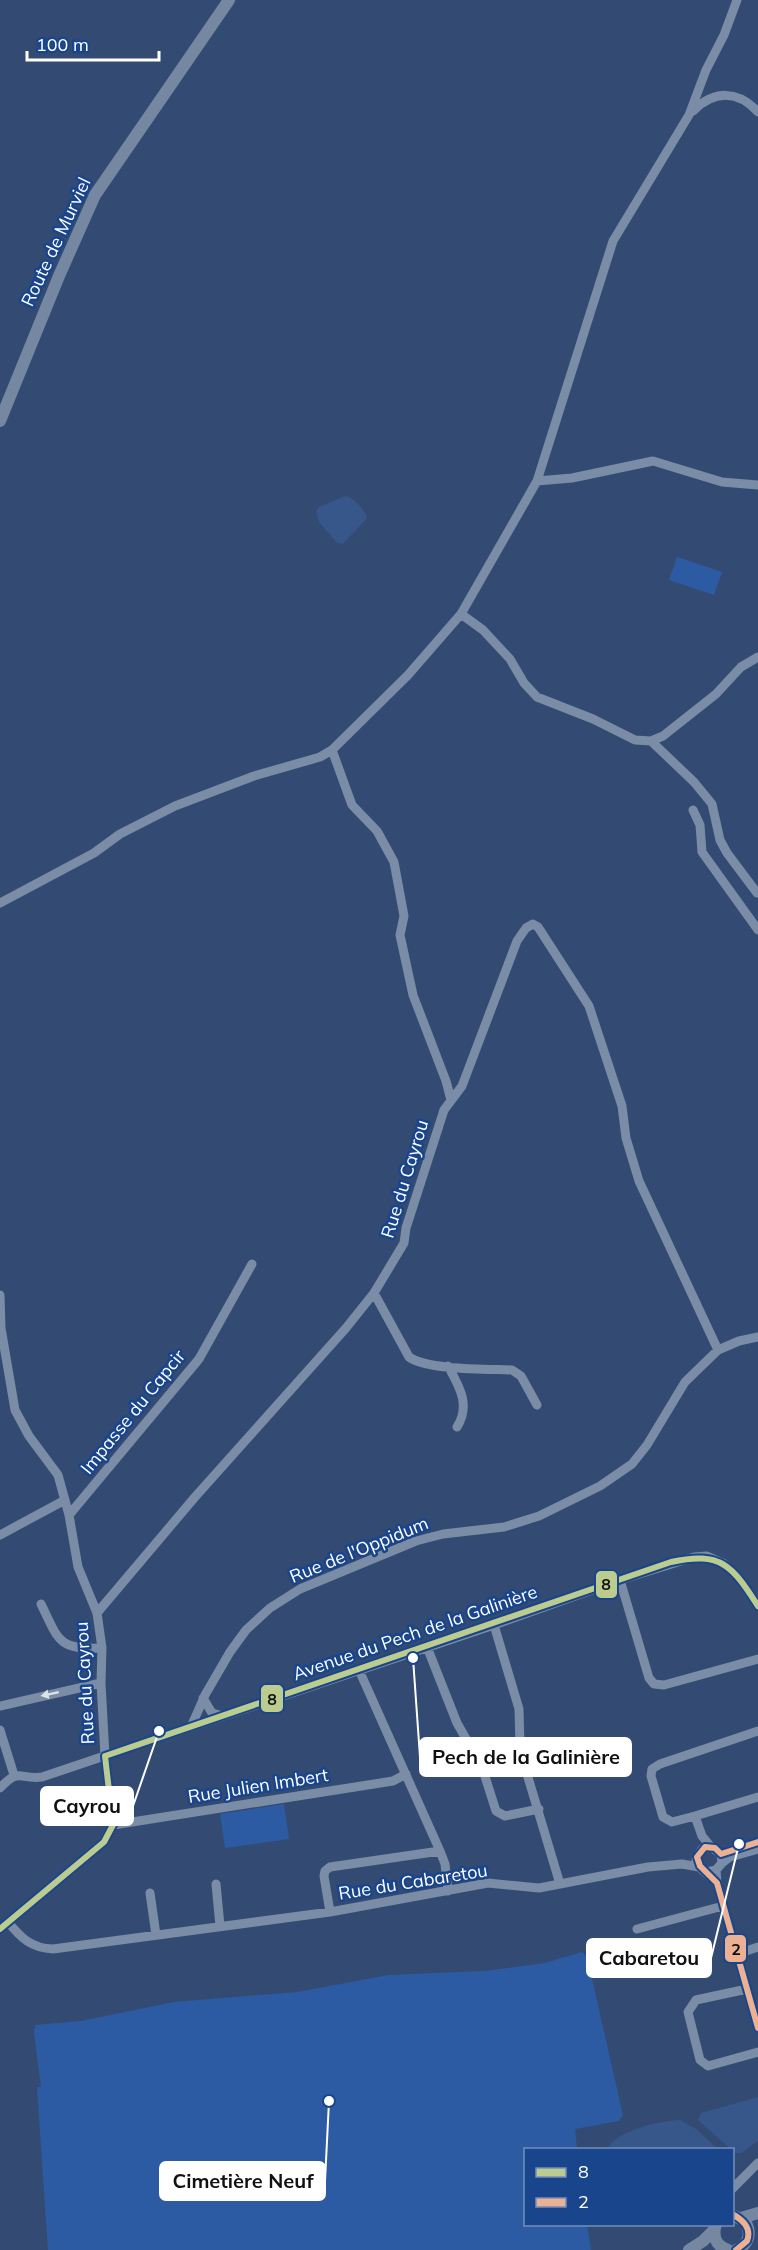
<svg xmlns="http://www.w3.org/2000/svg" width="758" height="2250" font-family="Mulish,sans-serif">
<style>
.green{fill:#2d5ba3}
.water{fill:#375689}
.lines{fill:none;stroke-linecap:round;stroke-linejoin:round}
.street{stroke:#7a8ca6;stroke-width:9}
.secondary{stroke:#7687a2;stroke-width:12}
.bus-1-casing{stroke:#19458c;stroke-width:10}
.bus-2-casing{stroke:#19458c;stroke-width:10}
.bus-1{stroke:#bbcc8e;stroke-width:6}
.bus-2{stroke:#ecb192;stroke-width:6}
.oneway{fill:#dee2e9}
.labels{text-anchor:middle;stroke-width:5;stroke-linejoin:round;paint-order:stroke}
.street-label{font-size:18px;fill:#fff;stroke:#19458c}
.leader{fill:none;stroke:#fff;stroke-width:2}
.callout-dot{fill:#fff;stroke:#19458c;stroke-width:2}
.callout{fill:#fff;stroke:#fff;stroke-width:2}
.callout-label{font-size:20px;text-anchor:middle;font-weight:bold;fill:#111}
.line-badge{stroke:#19458c;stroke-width:2}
.pale-badge-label{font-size:16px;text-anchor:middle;font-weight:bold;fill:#111}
</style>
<rect width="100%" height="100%" fill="#334b72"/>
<path class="green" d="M677 557 722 572 714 595 669 580Z
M284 1804 289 1839 225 1848 220 1814Z
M582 1952 587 1957 623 2115 619 2121 575 2129 577 2149 526 2150V2224L587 2225 591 2250H48L37 2087H41L34 2033 35 2025 81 2021 174 2002 297 1992 389 1975 485 1971 545 1963Z"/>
<path class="water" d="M345 496C353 497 365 510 367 518L343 544 337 543 319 522 316 511 319 507Z
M758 2097V2141L741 2153H735L698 2120 701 2113Z
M680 2120 696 2129 718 2149H607C618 2130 659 2121 680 2120Z"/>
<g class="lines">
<path class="street" d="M693 111C714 90 738 90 758 112
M537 481 572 478 653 461 722 482 758 485
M461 614 483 630 510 659 524 683 537 697 593 719 635 740 651 741 663 736 716 694 741 667 758 657
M651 741 694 782 712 804 720 840 727 853 757 893
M332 750 352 805 377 831 394 862 404 916 400 935 413 995 446 1081 451 1100
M693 810 700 825 702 852 758 930
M0 903 94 853 120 834 175 806 254 776 320 757 332 750 408 675 461 614 537 481 613 241 689 115 706 70 724 35 737 0
M374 1293 409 1357C427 1370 488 1369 512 1370L521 1376 537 1405
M0 1295 1 1328 15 1410 29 1436 58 1475 69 1515 78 1567 97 1613
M448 1366C459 1386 471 1405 457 1427
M69 1515 199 1359 252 1264
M0 1535 65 1500
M620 1580 649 1678 654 1684 664 1685 758 1659
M41 1604C59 1641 58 1650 102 1648
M494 1625 519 1709 520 1747 524 1764 560 1884
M427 1647 457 1723 482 1767 496 1811 505 1816 539 1809
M359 1670 440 1851 445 1864 448 1891
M203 1698 212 1713 223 1716
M0 1706 101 1683
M191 1727 205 1695 230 1652 246 1630 270 1608 300 1589 416 1541 443 1534 504 1527 539 1516 600 1486 632 1464 647 1445 685 1382 718 1350 739 1341 758 1337
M0 1730 14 1775
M0 1788C20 1767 19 1780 42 1777L494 1625 620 1580 694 1557 707 1556 723 1563 738 1577 758 1606
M695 1816 672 1822 663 1817 651 1776 652 1769 660 1764 758 1731
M113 1825 105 1756 101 1683 102 1648 97 1613 195 1497 346 1328 374 1293 404 1243 406 1228 444 1110 462 1086 517 941 526 928 533 924 538 927 589 1006 622 1106 626 1138 639 1181 718 1350
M113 1825 393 1781 406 1774
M711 1847 702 1836 695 1816 758 1797
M729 1851 758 1842
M722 1863 730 1857 758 1849
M716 1870 717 1883 758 2028
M707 1872 716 1870 722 1863 721 1854 711 1847 702 1849 696 1860C699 1870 710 1875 717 1883
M216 1884 220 1926
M150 1893 156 1935
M330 1912 324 1876 325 1871 330 1867 440 1851
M8 1922C21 1938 31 1948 53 1949L330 1912 488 1883 539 1888 648 1867 682 1864 699 1867
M0 1929 104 1842 113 1825
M637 1929 723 1906
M737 1954 758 1947
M747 1989 696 2000 688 2012 700 2060 708 2066 758 2052
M732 2189 758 2163"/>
<path class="secondary" d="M0 421 59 276 95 195 229 0
M732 2215 745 2221C752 2233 749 2245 736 2250
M741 2218 758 2213
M716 2224C712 2236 716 2246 728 2250
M689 2250 703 2241 714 2230"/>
<g class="bus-1-casing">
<path id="bus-1" d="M105 1756 671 1562C722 1551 732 1566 758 1606
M105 1756 113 1825
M0 1929 104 1842 113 1825"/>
</g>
<g class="bus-2-casing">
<path id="bus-2" d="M758 1842 721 1854 715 1848 705 1847 697 1857 700 1866 717 1883 758 2028
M732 2214C743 2220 752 2228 747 2241L736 2250"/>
</g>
<use href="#bus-1" class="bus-1"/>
<use href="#bus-2" class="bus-2"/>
</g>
<defs><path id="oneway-solid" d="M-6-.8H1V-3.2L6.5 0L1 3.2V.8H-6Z" transform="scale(1.5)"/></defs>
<use class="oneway" href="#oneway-solid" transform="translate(50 1694) rotate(168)"/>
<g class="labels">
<g class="street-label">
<text transform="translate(56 242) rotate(-65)" y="6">Route de Murviel</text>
<text transform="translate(405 1179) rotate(-73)" y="6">Rue du Cayrou</text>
<text transform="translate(133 1412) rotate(-51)" y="6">Impasse du Capcir</text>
<text transform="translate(359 1550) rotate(-22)" y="6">Rue de l'Oppidum</text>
<text transform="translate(415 1633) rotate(-19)" y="6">Avenue du Pech de la Galinière</text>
<text transform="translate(85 1683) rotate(-93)" y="6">Rue du Cayrou</text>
<text transform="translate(258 1786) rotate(-9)" y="6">Rue Julien Imbert</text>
<text transform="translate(413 1882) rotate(-9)" y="6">Rue du Cabaretou</text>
</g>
</g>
<path class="leader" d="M413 1658L420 1757M159 1731L133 1806M739 1844L711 1958M329 2101L325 2181"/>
<g class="callout-dot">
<circle cx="413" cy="1658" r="6"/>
<circle cx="159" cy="1731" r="6"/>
<circle cx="739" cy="1844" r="6"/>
<circle cx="329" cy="2101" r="6"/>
</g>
<g class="callout">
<rect x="420" y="1738" width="211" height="38" rx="6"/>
<rect x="41" y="1787" width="92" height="38" rx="6"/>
<rect x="587" y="1939" width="124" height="38" rx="6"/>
<rect x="160" y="2162" width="165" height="38" rx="6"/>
</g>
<g class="callout-label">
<text x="526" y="1764">Pech de la Galinière</text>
<text x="87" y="1813">Cayrou</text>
<text x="649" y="1965">Cabaretou</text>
<text x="243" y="2188">Cimetière Neuf</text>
</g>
<g class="line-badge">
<rect x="595" y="1570" width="23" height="29" rx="6" fill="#bbcc8e"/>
<rect x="260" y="1684" width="24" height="29" rx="6" fill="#bbcc8e"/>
<rect x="724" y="1934" width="23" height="29" rx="6" fill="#ecb192"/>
</g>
<g class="pale-badge-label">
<text x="606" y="1590">8</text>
<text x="272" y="1705">8</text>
<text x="736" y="1955">2</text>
</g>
<rect x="524" y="2148" width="210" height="78" fill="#19458c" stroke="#758fba" stroke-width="1.5"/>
<rect x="536" y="2168" width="30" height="9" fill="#bbcc8e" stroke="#758fba" stroke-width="1.5"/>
<text x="578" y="2178" font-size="18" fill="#ffffff">8</text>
<rect x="536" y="2198" width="30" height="9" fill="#ecb192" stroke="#758fba" stroke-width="1.5"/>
<text x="578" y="2208" font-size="18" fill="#ffffff">2</text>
<path d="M27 51v9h132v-9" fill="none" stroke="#ffffff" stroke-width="3"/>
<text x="36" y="51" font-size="18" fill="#ffffff" stroke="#19458c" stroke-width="4.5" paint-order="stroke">100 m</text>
</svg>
